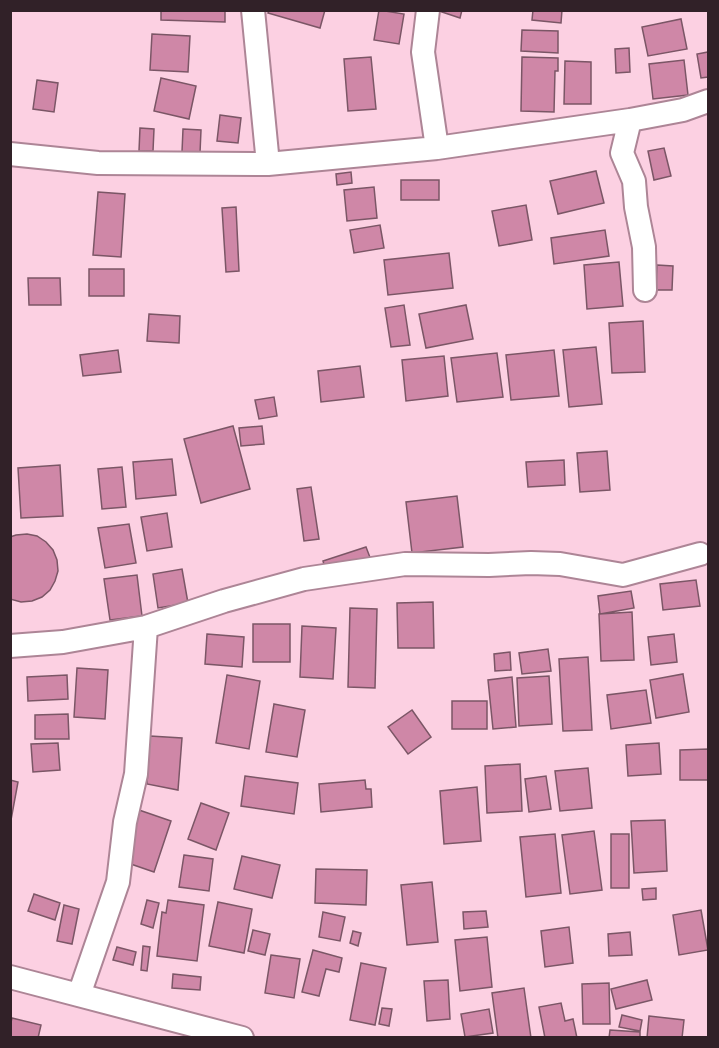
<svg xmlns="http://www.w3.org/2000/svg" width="719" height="1048" font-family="Rubik,sans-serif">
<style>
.building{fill:#cf87a7;stroke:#7b5666;stroke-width:1.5}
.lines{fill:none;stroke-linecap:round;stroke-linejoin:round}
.minor-casing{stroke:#ad8596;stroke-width:26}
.minor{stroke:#fff;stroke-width:22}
</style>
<rect width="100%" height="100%" fill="#fcd0e2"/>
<path class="building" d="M161 10H225V22L161 20Z
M269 10H325L320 28 268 13Z
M379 10 404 14 399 44 374 40Z
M436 10H462L460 18Z
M533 10H562L561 23 532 20Z
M681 19 687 49 648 56 642 27Z
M522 30 558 31V53L521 51Z
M152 34 190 36 188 72 150 70Z
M629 48 630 72 616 73 615 49Z
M708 52V77L701 78 697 54Z
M371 57 376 109 348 111 344 59Z
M522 57 558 58V71H555L554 112 521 111Z
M684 60 688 95 653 99 649 64Z
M565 61 591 62V104H564Z
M161 78 196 86 189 119 154 111Z
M37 80 58 83 54 112 33 109Z
M220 115 241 118 238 143 217 141Z
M140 128 154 129 153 151H139Z
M183 129 201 130 200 153 182 152Z
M664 148 671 176 654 180 648 151Z
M596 171 604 203 558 214 550 181Z
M351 172 352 183 337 185 336 174Z
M401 180H439V200H401Z
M374 187 377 218 347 221 344 190Z
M98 192 125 194 121 257 93 255Z
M526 205 532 240 499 246 492 211Z
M236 207 239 271 226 272 222 208Z
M380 225 384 248 354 253 350 230Z
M605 230 609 256 554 264 551 238Z
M449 253 453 288 388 295 384 260Z
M619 262 623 306 587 309 584 265Z
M657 265 673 266 672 290H656Z
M89 269H124V296H89Z
M28 278H60L61 305H29Z
M404 305 410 345 391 347 385 308Z
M466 305 473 339 426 348 419 314Z
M149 314 180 316 179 343 147 341Z
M643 321 645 372 612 373 609 323Z
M596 347 602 404 569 407 563 350Z
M118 350 121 372 83 376 80 355Z
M554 350 559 396 511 400 506 355Z
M497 353 503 397 457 402 451 358Z
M444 356 448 396 406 401 402 360Z
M360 366 364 397 321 402 318 371Z
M274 397 277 416 259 419 255 400Z
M233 426 250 489 201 503 184 439Z
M262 426 264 444 241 446 239 428Z
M607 451 610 490 580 492 577 453Z
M172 459 176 495 136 499 133 462Z
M564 460 565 485 528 487 526 462Z
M60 465 63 516 21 518 18 468Z
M122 467 126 507 102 509 98 469Z
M311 487 319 539 304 541 297 489Z
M457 496 463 547 412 553 406 502Z
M167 513 172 547 147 551 141 517Z
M129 524 136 563 105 568 98 528Z
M27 534 37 536 46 542 53 550 57 560 58 571 55 581 50 590 42 597 32 601 21 602 10 599V537L16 535Z
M366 547 371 560 327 575 323 561Z
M182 569 188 603 158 608 153 574Z
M137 575 142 616 110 620 104 579Z
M696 580 700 606 663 610 660 584Z
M631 591 634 608 600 614 598 596Z
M433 602 434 648H398L397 603Z
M350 608 377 609 375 688 348 687Z
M632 612 634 660 601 661 599 614Z
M253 624H290V662H253Z
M302 626 336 628 333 679 300 677Z
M207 634 244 637 242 667 205 664Z
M674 634 677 662 651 665 648 637Z
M548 649 551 671 522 674 519 653Z
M510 652 511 670 495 671 494 654Z
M588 657 592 730 563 731 559 659Z
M77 668 108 670 105 719 74 717Z
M683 674 689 712 656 718 650 680Z
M67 675 68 699 28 701 27 677Z
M227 675 260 681 249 749 216 743Z
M549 676 552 724 519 726 517 678Z
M512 677 516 727 493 729 488 680Z
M646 690 651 723 611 729 607 695Z
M452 701H487V729H452Z
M274 704 305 710 297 757 266 752Z
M412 710 431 737 408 754 388 727Z
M68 714 69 739H35V715Z
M150 736 182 738 178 790 147 784Z
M58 743 60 770 33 772 31 744Z
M659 743 661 774 628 776 626 745Z
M708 749V780H680V750Z
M520 764 522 811 487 813 485 766Z
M588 768 592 808 560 811 555 771Z
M245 776 298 783 294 814 241 806Z
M546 776 551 809 529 812 525 779Z
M10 780 18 782 11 820H10Z
M365 780 366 789H371L372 807 321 812 319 784Z
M477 787 481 841 444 844 440 791Z
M201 803 229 813 216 850 188 839Z
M139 810 171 821 154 872 122 861Z
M665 820 667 871 634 873 631 821Z
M594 831 602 890 570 894 562 835Z
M555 834 561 893 526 897 520 837Z
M611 834H629V888H611Z
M184 855 213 859 209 891 179 887Z
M242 856 280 865 272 898 234 889Z
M316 869 367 870 366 905 315 903Z
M432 882 438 942 407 945 401 885Z
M656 888V899L643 900 642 889Z
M34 894 60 903 55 920 28 911Z
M147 900 159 903 153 928 141 924Z
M168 900 204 905 197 961 157 956 162 912 166 913Z
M218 902 252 909 244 953 209 946Z
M64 905 79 909 72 944 57 941Z
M701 910 708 950 679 955 673 915Z
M486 911 488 927 464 929 463 912Z
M323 912 345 917 340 941 319 937Z
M569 927 573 963 545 967 541 931Z
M253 930 270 934 265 955 248 951Z
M353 931 361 933 358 946 350 943Z
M630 932 632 955 609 956 608 934Z
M487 937 492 987 460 991 455 940Z
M143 946 150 947 147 971 141 970Z
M117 947 136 952 133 965 113 960Z
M313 950 342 958 339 972 326 969 319 996 302 992Z
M271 955 300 959 294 998 265 993Z
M361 963 386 968 375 1025 350 1020Z
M173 974 201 977 200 990 172 988Z
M448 980 450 1019 427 1021 424 981Z
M647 980 652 1000 616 1009 611 989Z
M609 983 610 1024H583L582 984Z
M524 988 531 1038H498L492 993Z
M561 1003 565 1021 573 1019 577 1038H545L539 1007Z
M382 1008 392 1009 389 1026 379 1024Z
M489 1009 493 1033 465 1037 461 1014Z
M622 1015 642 1020 640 1031 619 1027Z
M649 1016 684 1020 682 1038H647Z
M12 1018 41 1025 38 1038H10V1026Z
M610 1030 640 1032V1038H609Z"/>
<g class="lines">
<g class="minor-casing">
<path id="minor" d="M253 10 268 164
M428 10 423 52 437 148
M630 120 622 153 634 181 636 207 644 247 645 290
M10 154 98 163 268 164 437 148 630 120 683 110 708 101
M10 646 63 642 146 627 224 601 304 579 405 564 489 565 531 563 560 564 623 575 700 554
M10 977 242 1038
M79 995 118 882 125 822 136 774 146 627"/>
</g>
<use href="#minor" class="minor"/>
</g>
<rect width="719" height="1048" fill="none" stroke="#312128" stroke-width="24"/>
</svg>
